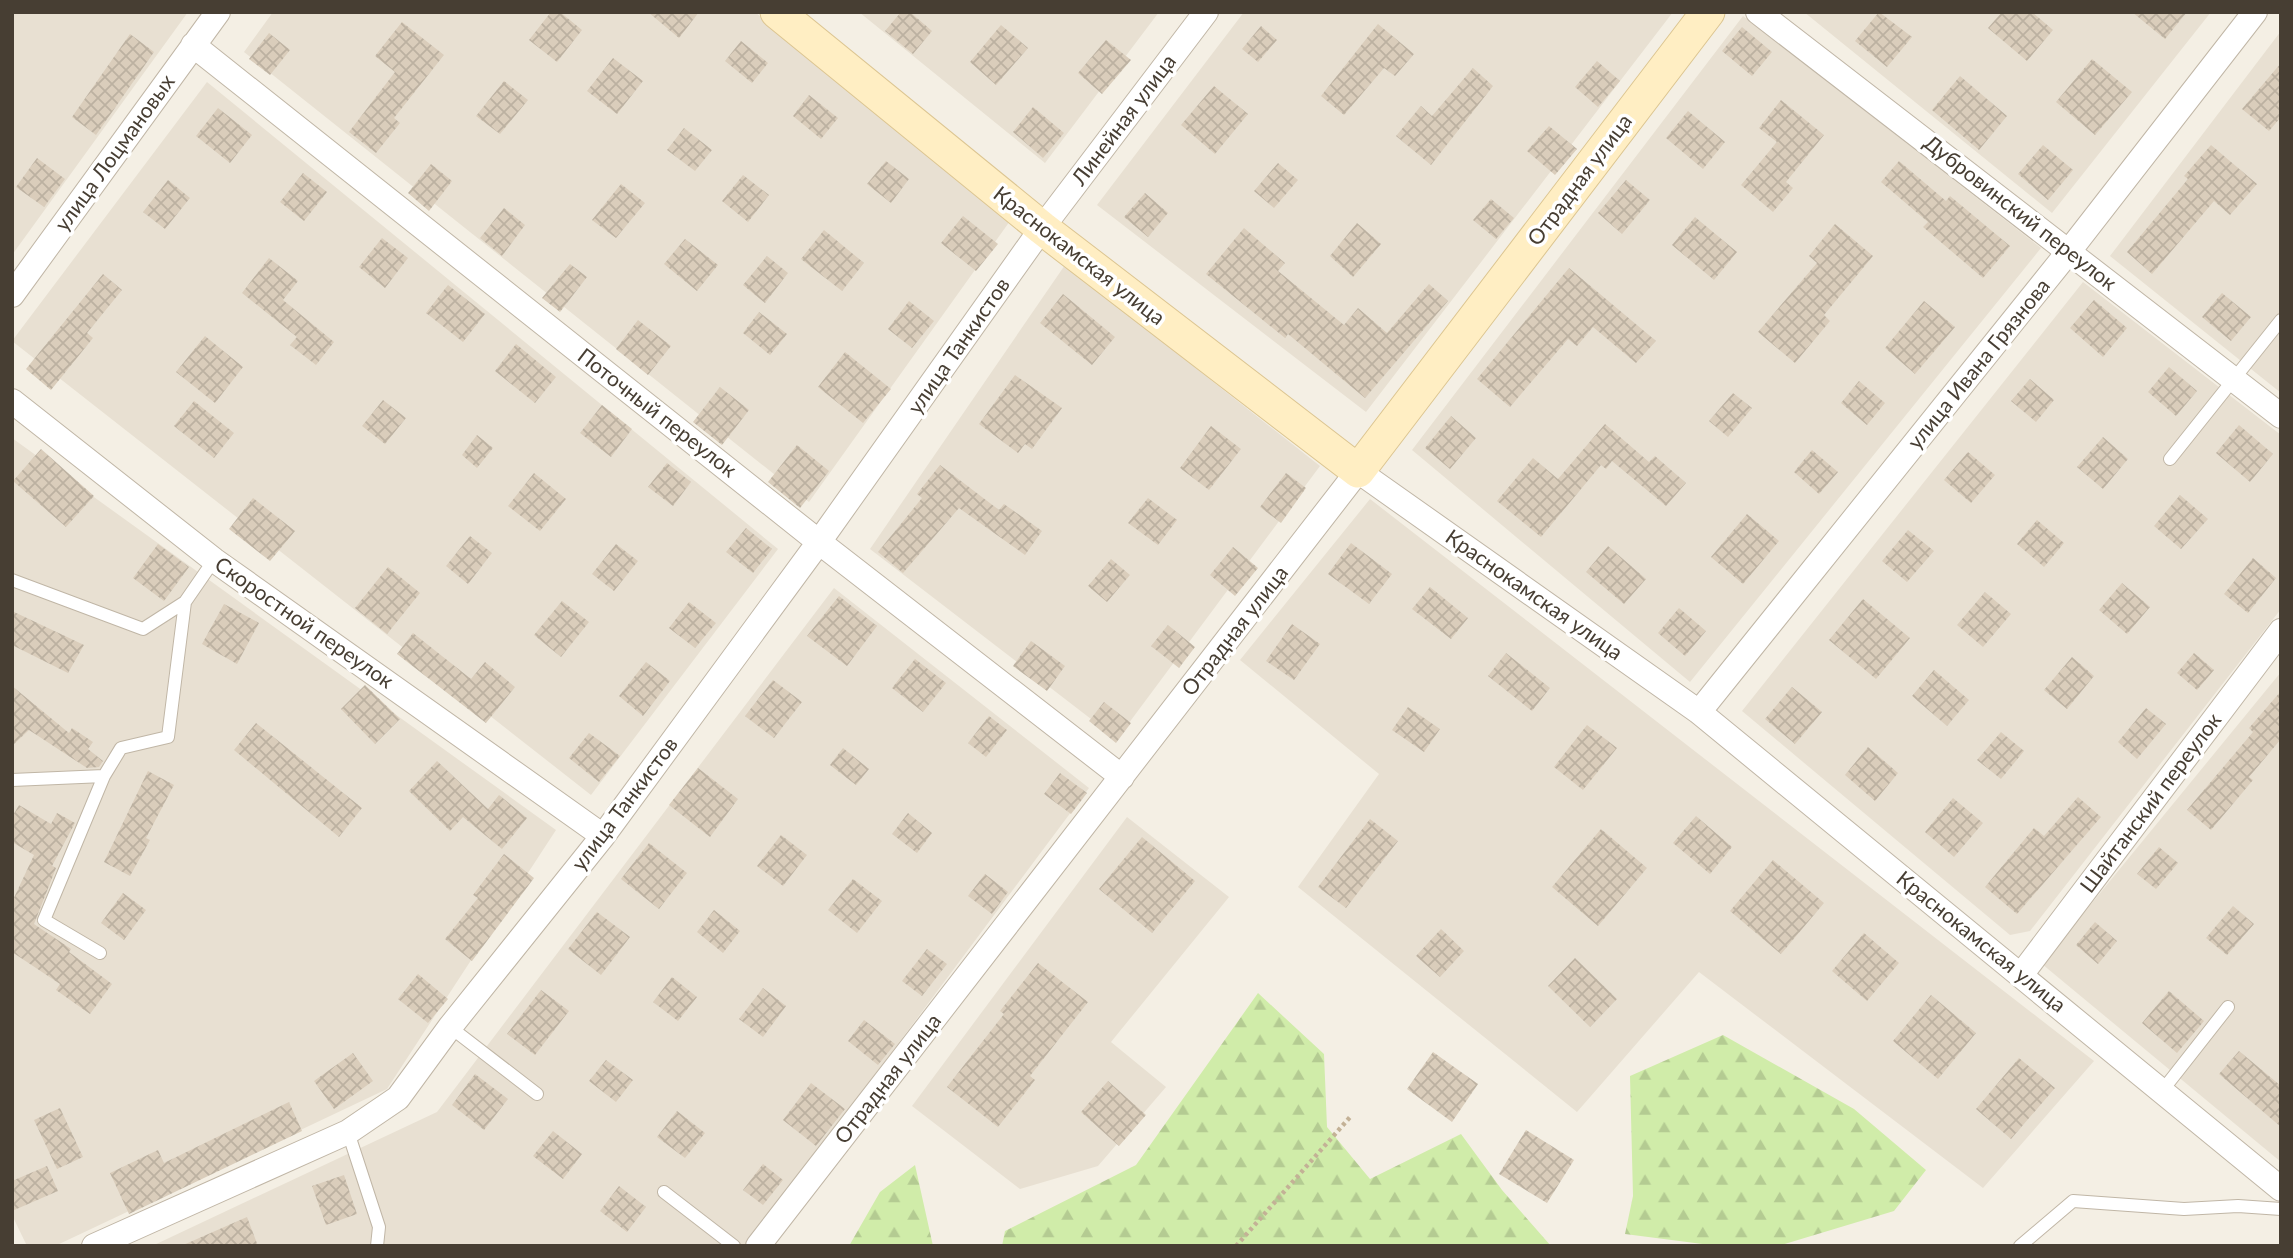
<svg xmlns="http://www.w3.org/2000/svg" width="2293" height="1258" font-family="Lato,sans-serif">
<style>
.residential{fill:#e8e0d2}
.forest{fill:url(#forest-firs)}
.building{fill:url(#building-cross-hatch)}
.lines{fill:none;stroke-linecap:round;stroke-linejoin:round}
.lane-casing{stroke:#c0b6a6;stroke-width:14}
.street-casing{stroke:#c0b6a6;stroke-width:26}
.secondary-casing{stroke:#dcc591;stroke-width:35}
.path{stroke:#c3b196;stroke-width:4.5;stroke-dasharray:3.5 3.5;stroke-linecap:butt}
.lane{stroke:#fff;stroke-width:12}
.street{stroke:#fff;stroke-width:24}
.secondary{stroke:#ffeec3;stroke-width:33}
.labels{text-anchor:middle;stroke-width:7;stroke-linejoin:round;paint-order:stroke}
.street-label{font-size:21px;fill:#473e33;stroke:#fff}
</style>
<defs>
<pattern id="forest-firs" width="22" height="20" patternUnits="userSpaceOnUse" patternTransform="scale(1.75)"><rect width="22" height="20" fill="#d0eca9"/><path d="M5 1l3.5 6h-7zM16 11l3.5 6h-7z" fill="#b4cb92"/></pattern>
<pattern id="building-cross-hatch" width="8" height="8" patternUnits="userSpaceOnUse" patternTransform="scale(1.75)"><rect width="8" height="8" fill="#dacdbb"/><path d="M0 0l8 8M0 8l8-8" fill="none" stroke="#bcb1a1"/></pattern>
</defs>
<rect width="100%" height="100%" fill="#f4efe4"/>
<path class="residential" d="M12 12H188L12 255Z
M273 12H755L1010 221 809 502 244 52Z
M859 12H1159L1045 163Z
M1244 12H1673L1366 412 1097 205Z
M1804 12H2211L2052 213Z
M1743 16 2041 248 1690 682 1412 450Z
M2281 31V393L2110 256Z
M207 82 778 549 591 795 12 341Z
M1065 265 1320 466 1117 739 870 549Z
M2083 282 2281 435V609L2030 931 2010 935 1742 711Z
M12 438 556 830 387 1089 55 1246H27L12 1215Z
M1370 499 2094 1061 1983 1188 1699 972 1577 1112 1298 887 1379 774 1240 660Z
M834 588 1089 788 747 1246H152L437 1112Z
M2281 672V1162L2042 964Z
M1127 817 1229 897 1111 1042 1166 1087 1098 1166 1020 1189 912 1106Z"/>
<path class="forest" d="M1258 993 1324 1054 1327 1127 1370 1179 1461 1134 1502 1190 1551 1246H1002L1005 1231 1136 1165Z
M1723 1035 1854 1109 1926 1170 1894 1211 1778 1246H1718L1625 1234 1633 1196 1630 1076Z
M915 1165 933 1246H849L880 1192Z"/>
<path class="building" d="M551 12H560L582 30 557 62 529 40Z
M648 12H699L679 38Z
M901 12H910L932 31 913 54 885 31Z
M1879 12 1912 37 1887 67 1855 41Z
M2002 12H2032L2053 30 2027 61 1988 28Z
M2132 12H2187L2165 39Z
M402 22 444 55 394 118 400 123 376 153 349 132 395 72 375 56Z
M1378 24 1414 54 1395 76 1384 68 1344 115 1321 96Z
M1001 25 1028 48 996 85 970 62Z
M1261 26 1277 40 1258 62 1242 49Z
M1742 27 1772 52 1752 76 1722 51Z
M269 33 290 50 270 75 249 59Z
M130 34 154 52 96 135 72 117Z
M1106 40 1131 60 1102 94 1078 73Z
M741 41 768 63 752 83 725 61Z
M613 58 643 81 617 114 587 91Z
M2092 59 2132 92 2095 135 2056 102Z
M1597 61 1620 81 1598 107 1575 87Z
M2281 63V117L2269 131 2242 109Z
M1473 68 1493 86 1431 165 1396 136 1421 106 1432 116Z
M1960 76 2007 116 1979 150 1932 110Z
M504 81 528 100 500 134 476 116Z
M1214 86 1248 114 1215 154 1181 125Z
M809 95 838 118 821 139 793 116Z
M1781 100 1824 135 1786 182 1793 188 1773 212 1741 185 1777 142 1759 128Z
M1033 107 1064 133 1043 158 1013 132Z
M218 108 252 135 230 163 196 136Z
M1688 111 1725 142 1703 169 1666 138Z
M1549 126 1577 149 1555 175 1527 151Z
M684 128 712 150 695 171 667 150Z
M2043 145 2073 170 2048 200 2018 174Z
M2211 145 2257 184 2230 215 2214 201 2152 274 2127 252 2188 179 2184 176Z
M37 158 65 179 44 207 16 187Z
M886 161 909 179 891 203 867 184Z
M1899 161 1946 201 1950 196 2010 246 1983 278 1923 227 1928 222 1881 182Z
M1278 163 1298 180 1274 208 1254 191Z
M431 164 452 181 429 211 408 193Z
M303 173 327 192 304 221 280 202Z
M743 175 769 195 748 222 722 201Z
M168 180 190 198 165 229 143 212Z
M1626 180 1650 200 1622 234 1598 213Z
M621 184 645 203 616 238 592 220Z
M1145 193 1168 213 1148 237 1124 217Z
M1491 199 1514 218 1496 239 1473 220Z
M504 208 525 225 502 256 480 238Z
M963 216 998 244 976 271 941 243Z
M1695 217 1737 252 1714 280 1672 245Z
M1357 223 1381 244 1353 277 1330 256Z
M1835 224 1873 256 1824 315 1830 321 1795 363 1758 332 1817 263 1809 256Z
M1244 228 1285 263 1278 271 1344 325 1358 308 1387 333 1429 284 1448 301 1365 398 1288 334 1285 338 1206 274Z
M824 230 864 263 842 291 801 259Z
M382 238 408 258 385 288 359 267Z
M685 239 718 265 697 291 664 264Z
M767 256 788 273 765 303 743 285Z
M269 258 298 281 283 300 334 342 316 365 290 345 297 337 242 293Z
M570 264 587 277 560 312 542 298Z
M1569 268 1656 341 1636 363 1593 327 1577 346 1568 339 1510 407 1477 379Z
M103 274 122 290 87 333 93 338 51 390 26 369Z
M448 285 485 314 463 342 426 313Z
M2222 293 2251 317 2231 341 2202 317Z
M1063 294 1115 337 1092 365 1040 323Z
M2094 300 2127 328 2103 357 2070 328Z
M909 301 934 321 912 348 888 329Z
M1924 301 1955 327 1915 374 1885 348Z
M759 312 787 334 770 355 743 333Z
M638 320 671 346 648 375 616 349Z
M205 336 243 367 215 403 176 372Z
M516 344 556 377 535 403 495 371Z
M845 352 891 389 863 423 818 387Z
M2169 367 2197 391 2176 416 2148 392Z
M1015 375 1062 408 1032 449 1025 444 1018 453 979 424Z
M2030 379 2054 400 2036 422 2011 401Z
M1859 381 1885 403 1867 425 1841 403Z
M720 387 749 410 722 445 693 422Z
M1733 393 1752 408 1728 437 1709 421Z
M383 400 406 418 385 444 362 426Z
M194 401 234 433 214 458 174 426Z
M602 405 632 429 611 457 580 433Z
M1451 416 1476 438 1450 469 1425 448Z
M1605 424 1649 462 1655 456 1686 483 1666 506 1612 461 1606 469 1601 465 1541 537 1497 501 1533 458 1558 479Z
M2239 425 2273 454 2250 482 2216 453Z
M1211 426 1241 449 1209 490 1180 468Z
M477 435 493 448 477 468 462 455Z
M2103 437 2128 459 2103 489 2077 467Z
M797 445 829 471 800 508 768 482Z
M41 449 94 496 66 527 13 481Z
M1812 450 1838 472 1819 494 1794 472Z
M1968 452 1995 475 1971 503 1944 480Z
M667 463 691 482 673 506 648 487Z
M940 465 999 510 1004 504 1042 531 1025 555 959 508 903 573 878 552 922 498 917 494Z
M534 473 566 499 540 531 508 506Z
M1286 473 1306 488 1281 523 1260 507Z
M2180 495 2208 519 2181 549 2154 526Z
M253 498 295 531 270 561 229 529Z
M1148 498 1177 520 1158 545 1128 523Z
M1747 514 1779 541 1743 584 1711 557Z
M2037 520 2064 543 2044 567 2017 544Z
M746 528 772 549 753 573 726 552Z
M1908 530 1934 551 1907 582 1882 561Z
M470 536 492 553 468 584 446 566Z
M1351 543 1392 574 1369 604 1328 574Z
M158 544 189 567 164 601 133 578Z
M616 544 638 561 614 591 592 574Z
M1608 546 1646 579 1624 604 1586 572Z
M1233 547 1258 568 1235 596 1210 575Z
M2253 558 2276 578 2248 613 2224 594Z
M1111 559 1130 575 1107 602 1088 586Z
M388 567 420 593 387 634 355 608Z
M2122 583 2150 607 2127 634 2099 610Z
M1430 587 1468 618 1451 639 1412 609Z
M1985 592 2011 614 1983 647 1957 625Z
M839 596 877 626 847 666 807 636Z
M1863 599 1910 638 1876 679 1829 640Z
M562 601 589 622 561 657 534 635Z
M689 602 716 623 695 648 669 628Z
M224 604 259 623 237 664 202 644Z
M1679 608 1706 631 1685 656 1658 633Z
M12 611 84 645 68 673 12 645Z
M1292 624 1320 644 1294 680 1266 661Z
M1168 625 1195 647 1179 668 1151 646Z
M413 633 471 679 485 662 515 687 486 723 397 654Z
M1031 641 1065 666 1047 691 1013 666Z
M1506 653 1550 688 1532 711 1488 676Z
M2194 653 2214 670 2197 690 2177 673Z
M2072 657 2094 676 2067 709 2044 690Z
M915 659 946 683 923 712 892 688Z
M646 662 670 681 643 716 619 696Z
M1934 670 1969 700 1947 726 1912 696Z
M773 680 802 702 774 738 745 716Z
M365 685 400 719 375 744 341 709Z
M12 686 69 733 72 728 93 742 88 749 103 761 99 767 87 768 29 730 12 746Z
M1792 687 1822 712 1795 744 1765 719Z
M2281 691V739L2249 777 2253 780 2211 830 2187 810 2253 732 2249 728Z
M1104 702 1131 723 1116 743 1089 721Z
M1408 707 1440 729 1424 752 1392 730Z
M2146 708 2166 724 2137 759 2118 742Z
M989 716 1007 730 986 757 968 743Z
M256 723 362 808 339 837 234 750Z
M1587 725 1617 748 1583 790 1554 767Z
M2001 732 2024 751 2001 779 1977 760Z
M589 733 620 756 599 782 569 758Z
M1868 747 1898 773 1875 801 1845 775Z
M843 748 869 769 856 785 830 765Z
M437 761 488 809 499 795 527 818 502 849 463 817 450 831 409 791Z
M698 768 738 799 710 837 669 805Z
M148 771 174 785 146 838 150 840 130 876 104 862Z
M1060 773 1087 793 1071 814 1044 794Z
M2078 797 2101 817 2017 914 1985 887 2034 828 2044 836Z
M1953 798 1983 823 1954 857 1925 832Z
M19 805 51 824 57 813 75 823 52 866 56 868 34 924 71 949 69 952 112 984 90 1014 56 990 60 984 12 952V902L34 855 12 842V817Z
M908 813 932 833 917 853 892 834Z
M1696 816 1732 847 1710 874 1673 843Z
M1370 819 1398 841 1346 908 1318 887Z
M1601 829 1647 868 1598 926 1552 887Z
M781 835 807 855 783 886 757 866Z
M1142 837 1195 881 1152 933 1099 889Z
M649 843 687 873 659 909 621 879Z
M2159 847 2178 863 2156 889 2137 874Z
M504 854 534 878 472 961 445 939 478 898 473 895Z
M1773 860 1824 903 1781 954 1730 911Z
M985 874 1008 892 992 914 968 896Z
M853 879 882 901 857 933 828 910Z
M123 893 146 910 124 940 101 923Z
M2233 906 2254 924 2227 955 2206 938Z
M714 910 740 931 723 953 697 932Z
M597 912 630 937 601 975 568 949Z
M2095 922 2117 941 2098 964 2076 945Z
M1441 929 1464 951 1440 977 1416 956Z
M1864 933 1899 963 1867 1001 1832 971Z
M927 949 947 964 922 996 902 981Z
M1575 958 1617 999 1590 1027 1548 986Z
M1038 963 1088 1002 1030 1076 1035 1080 998 1127 947 1087 1004 1014 1000 1011Z
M418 974 448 999 428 1023 398 999Z
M672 977 697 997 678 1021 653 1002Z
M763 988 786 1006 763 1037 739 1019Z
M541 990 569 1011 535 1055 507 1034Z
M2169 991 2204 1021 2177 1053 2142 1023Z
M1931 995 1976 1033 1938 1079 1893 1041Z
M864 1020 895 1044 878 1065 848 1041Z
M2239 1051 2281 1086V1127L2219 1074Z
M1433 1052 1478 1084 1452 1122 1407 1089Z
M353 1053 373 1081 334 1109 314 1081Z
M2019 1058 2055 1088 2011 1139 1976 1109Z
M606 1060 633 1080 616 1102 589 1081Z
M475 1074 508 1099 484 1130 452 1105Z
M1108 1081 1146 1115 1119 1146 1081 1112Z
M811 1083 845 1109 816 1146 783 1120Z
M289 1102 302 1131 129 1214 110 1173 158 1150 164 1163Z
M60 1108 83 1157 57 1169 34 1120Z
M677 1111 705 1133 685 1158 657 1137Z
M1526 1130 1574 1160 1547 1203 1499 1174Z
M553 1131 582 1154 563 1179 533 1156Z
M763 1164 783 1180 763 1205 743 1190Z
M47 1166 58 1191 12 1211V1181Z
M344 1175 357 1214 326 1225 312 1186Z
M619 1186 646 1207 627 1232 600 1211Z
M247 1217 258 1246H181Z"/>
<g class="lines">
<g class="lane-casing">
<path id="lane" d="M2170 459 2281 320
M12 580 143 629 185 602 214 560
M12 780 104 776
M100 953 44 920 104 776 121 748 168 737 185 602
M450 1027 537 1094
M2162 1091 2228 1007
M348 1132 379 1227 377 1246
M664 1192 734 1246
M2020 1246 2073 1201 2184 1209 2238 1206 2281 1209"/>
</g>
<g class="street-casing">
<path id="street" d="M1758 12 2281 416
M193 45 819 542 1122 777
M12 295 218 12
M12 401 214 560 603 836
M1699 712 2070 250 2255 12
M2021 975 2281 631
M94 1246 348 1132 398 1098 450 1027 603 836 819 542 1042 228 1206 12
M758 1246 1358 471 1699 712 2281 1189"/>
</g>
<g class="secondary-casing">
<path id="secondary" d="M777 12 1042 228 1358 471 1708 12"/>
</g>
<path class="path" d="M1236 1246 1351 1116"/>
<use href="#lane" class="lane"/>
<use href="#street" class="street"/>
<use href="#secondary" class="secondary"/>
</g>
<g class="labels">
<g class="street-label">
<text transform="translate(1124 120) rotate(-53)" y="7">Линейная улица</text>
<text transform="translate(115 153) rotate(-54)" y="7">улица Лоцмановых</text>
<text transform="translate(1580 180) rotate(-53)" y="7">Отрадная улица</text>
<text transform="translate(2020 213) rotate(38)" y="7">Дубровинский переулок</text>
<text transform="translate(1079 256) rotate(38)" y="7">Краснокамская улица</text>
<text transform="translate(959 346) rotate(-55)" y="7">улица Танкистов</text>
<text transform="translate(1979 364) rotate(-51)" y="7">улица Ивана Грязнова</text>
<text transform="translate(657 413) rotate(38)" y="7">Поточный переулок</text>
<text transform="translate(1534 595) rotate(35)" y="7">Краснокамская улица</text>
<text transform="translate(304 623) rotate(35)" y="7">Скоростной переулок</text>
<text transform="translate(1235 631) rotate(-52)" y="7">Отрадная улица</text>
<text transform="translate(2151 803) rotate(-53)" y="7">Шайтанский переулок</text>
<text transform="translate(625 804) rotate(-53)" y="7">улица Танкистов</text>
<text transform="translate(1981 942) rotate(39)" y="7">Краснокамская улица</text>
<text transform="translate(888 1079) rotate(-52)" y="7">Отрадная улица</text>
</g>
</g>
<rect width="2293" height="1258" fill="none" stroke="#473e33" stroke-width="28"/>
</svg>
